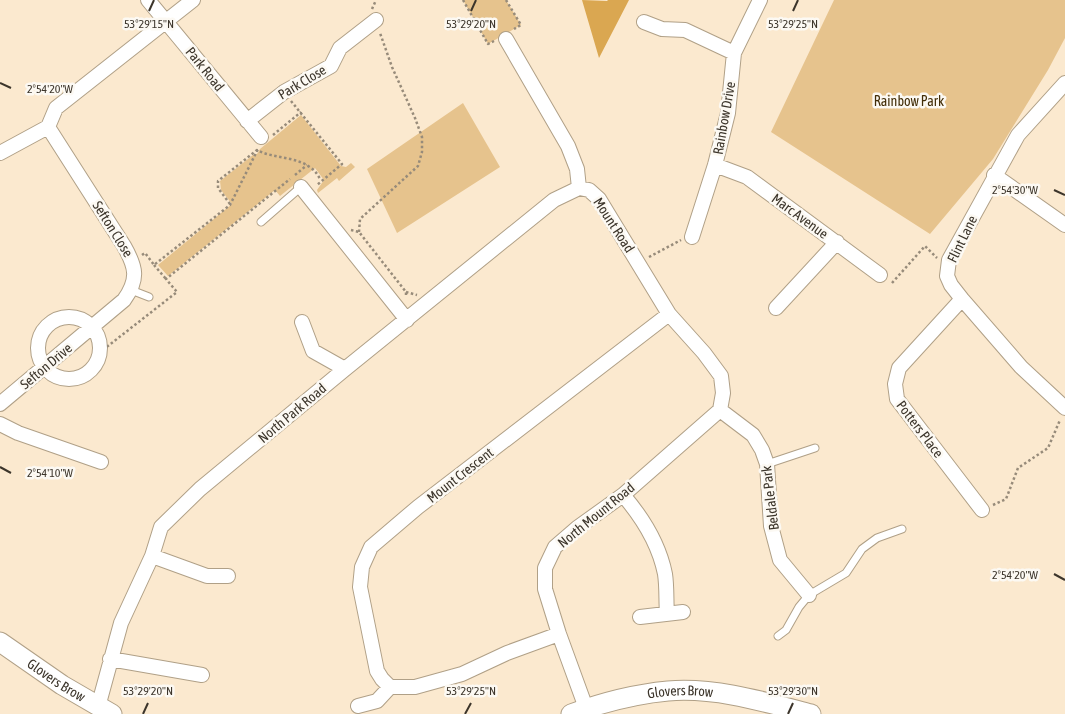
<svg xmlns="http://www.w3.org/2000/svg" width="1065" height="714" font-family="'Asap Condensed',sans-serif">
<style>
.green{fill:#e6c38d}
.forest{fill:#daa751}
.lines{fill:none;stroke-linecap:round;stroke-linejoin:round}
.lane-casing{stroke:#b0a087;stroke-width:9}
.street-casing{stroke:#b0a087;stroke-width:16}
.secondary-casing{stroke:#b0a087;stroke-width:21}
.path{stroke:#978b7a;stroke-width:2.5;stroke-dasharray:2.5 2.5;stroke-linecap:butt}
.lane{stroke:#fff;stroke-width:7}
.street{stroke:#fff;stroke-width:14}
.secondary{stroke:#fff;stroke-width:19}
.ticks{fill:none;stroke:#3c352b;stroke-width:2}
.labels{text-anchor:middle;stroke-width:5;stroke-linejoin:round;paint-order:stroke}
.street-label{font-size:14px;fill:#3c352b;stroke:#fcf9f3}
.park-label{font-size:14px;fill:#422d07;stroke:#fcf9f3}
.ticks-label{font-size:12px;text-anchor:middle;fill:#3c352b;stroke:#fcf9f3;stroke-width:5;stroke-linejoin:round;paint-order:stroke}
</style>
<rect width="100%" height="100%" fill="#fbe9cf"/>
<path class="green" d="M463 0H506L521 25 488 44Z
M834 0H1065V38L1048 70 993 159 930 234 771 132Z
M463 103 500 167 397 233 367 169Z
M301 115 341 166 346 167 351 163 355 167 339 181 337 178 318 193 317 190 324 180 315 168 280 196 275 190 168 276 158 265 232 204 221 190 220 181 253 155 257 154 260 149Z"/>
<path class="forest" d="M582 0 607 1 608 0H629L599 58Z"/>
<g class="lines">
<g class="lane-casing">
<path id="lane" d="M261 222 301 187
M131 290 149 297
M767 464 815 448
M778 636 786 630 799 607 809 595 846 573 862 549 877 538 902 529"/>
</g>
<g class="street-casing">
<path id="street" d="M148 0 261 137
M644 22 662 29 685 30 734 53
M506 39 568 146 577 169 579 188 589 190 599 199 669 314 704 353 721 376 723 393 720 410
M1065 83 1018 135 949 260 947 276 951 285 962 299 1021 367 1065 408
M247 121 284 92 331 66 340 48 376 20
M0 153 48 127 56 108 193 0
M715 165 747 177 880 275
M994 175 1065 225
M301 187 407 320
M692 237 715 165 728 113 734 53 760 0
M962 299 899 368 895 384 897 399 982 510
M776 308 837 242
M38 348a31 31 0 1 1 62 0a31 31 0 1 1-62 0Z
M302 322 313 351 345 369
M0 404 124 300C139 279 136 267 124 246L48 127
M720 410 753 435 762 450 767 464 771 526 780 560 809 595
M0 424 18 433 101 462
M623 495C642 517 659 544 665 574 667 587 666 601 667 614
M152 556 207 576H228
M640 617 683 612
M110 659 202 675
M390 687 382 679 377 671 360 587 362 567 371 547 418 507 669 314
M358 706 377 701 390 687H415L462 674 507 653 559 634
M98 707 121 623 152 556 161 527 200 489 345 369 554 200 579 188
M586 708 559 634 545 589V568L555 547 577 528 623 495 720 410"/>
</g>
<g class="secondary-casing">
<g id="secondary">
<path id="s1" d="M0 642 62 685 112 714"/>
<path id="s2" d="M571 714C601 703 636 694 668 691 716 687 765 702 811 714"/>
</g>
</g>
<path class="path" d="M463 0 488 44 494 41
M506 0 521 25 514 29
M372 9 376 0
M291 101 342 164 317 185
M273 135 301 112
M295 175 307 165
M230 204 218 188V181L257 150C274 159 296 156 311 168 316 171 318 176 321 180
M351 230 359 232 406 292V297
M359 232 360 219 418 166 422 152V137L415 118 392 67 380 33
M142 255 145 253 154 265 230 205 258 149
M649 257 681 240
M154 265 166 279
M892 283 925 246 937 258
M406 292 417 295
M99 353 177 292 166 279 290 179
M993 505 1006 499 1018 468 1048 448 1060 420"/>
<use href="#lane" class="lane"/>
<use href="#street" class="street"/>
<use href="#secondary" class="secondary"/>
</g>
<path class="ticks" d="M149 11 154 0M471 11 476 0M793 11 798 0M0 83 11 88M1054 190 1065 195M0 467 11 473M1054 574 1065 580M143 714 148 703M465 714 471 703M788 714 793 703"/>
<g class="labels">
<g class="street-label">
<text transform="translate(205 69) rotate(51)" y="5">Park Road</text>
<text transform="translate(302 82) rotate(-31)" y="5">Park Close</text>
<text transform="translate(724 118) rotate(-80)" y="5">Rainbow Drive</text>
<text transform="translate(800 216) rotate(36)" y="5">Marc Avenue</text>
<text transform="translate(614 225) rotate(57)" y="5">Mount Road</text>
<text transform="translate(113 229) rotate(58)" y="5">Sefton Close</text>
<text transform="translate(962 239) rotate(-64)" y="5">Flint Lane</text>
<text transform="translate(46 366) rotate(-40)" y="5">Sefton Drive</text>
<text transform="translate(292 413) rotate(-40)" y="5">North Park Road</text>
<text transform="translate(920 429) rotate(53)" y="5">Potters Place</text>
<text transform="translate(460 475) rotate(-38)" y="5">Mount Crescent</text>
<text transform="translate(770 498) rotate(-97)" y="5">Beldale Park</text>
<text transform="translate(596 515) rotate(-39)" y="5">North Mount Road</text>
<text dy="5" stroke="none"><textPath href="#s1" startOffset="68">Glovers Brow</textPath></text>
<text dy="5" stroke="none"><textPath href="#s2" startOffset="112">Glovers Brow</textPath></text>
</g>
<g class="park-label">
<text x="909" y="106">Rainbow Park</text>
</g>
</g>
<g class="ticks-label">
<text x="149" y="28">53°29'15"N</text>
<text x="471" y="28">53°29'20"N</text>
<text x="793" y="28">53°29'25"N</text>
<text x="50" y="93">2°54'20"W</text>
<text x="1015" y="194">2°54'30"W</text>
<text x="50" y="477">2°54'10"W</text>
<text x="1015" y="579">2°54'20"W</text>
<text x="471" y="695">53°29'25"N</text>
<text x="148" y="695">53°29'20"N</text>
<text x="793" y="695">53°29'30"N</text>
</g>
</svg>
